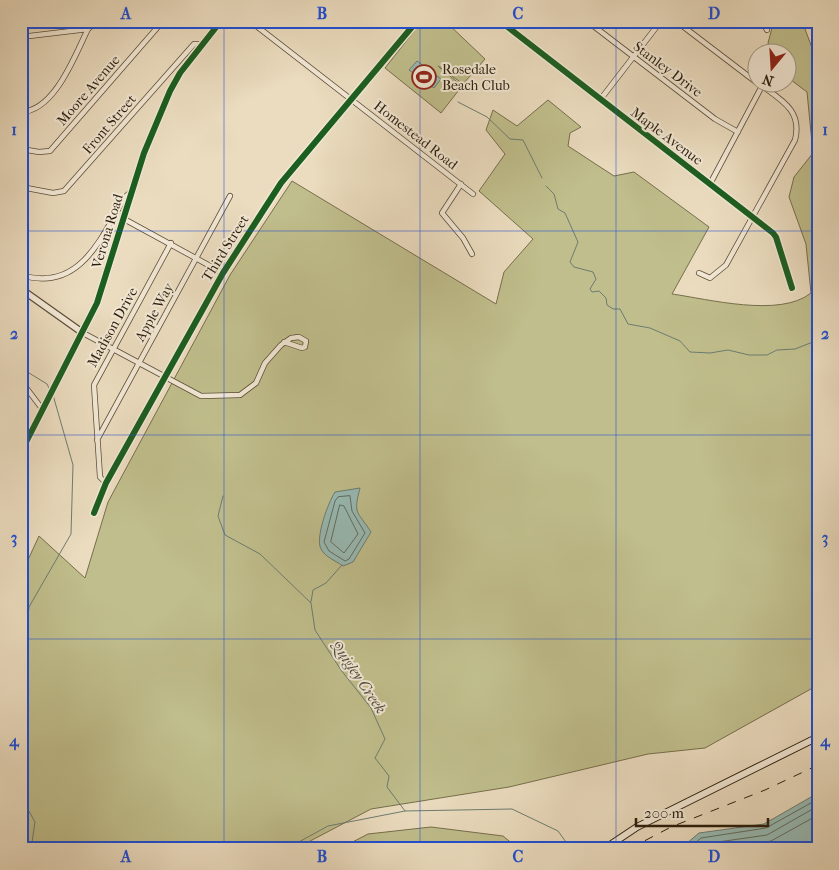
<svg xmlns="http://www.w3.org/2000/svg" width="839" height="870" font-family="'IM FELL French Canon',serif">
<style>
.green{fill:#c0be8c;stroke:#766e4c}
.water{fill:#98bbb5;stroke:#6c7c71}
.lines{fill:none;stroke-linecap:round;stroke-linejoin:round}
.shore{stroke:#626c60;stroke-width:1}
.stream{stroke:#6c7c71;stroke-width:1}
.minor-casing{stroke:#5b4d38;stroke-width:6}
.tertiary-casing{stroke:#5b4d38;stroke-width:8}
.secondary-casing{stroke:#2b1d0b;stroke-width:8}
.minor{stroke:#f2e8d5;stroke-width:4.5}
.tertiary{stroke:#f2e8d5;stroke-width:5.5}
.secondary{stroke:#f2e8d5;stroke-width:6}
.rail{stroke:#2b1d0b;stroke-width:1;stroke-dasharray:9 9;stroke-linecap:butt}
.cycleway-casing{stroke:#f2e8d5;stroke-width:9}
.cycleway{stroke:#1b5e20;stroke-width:6}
.grid{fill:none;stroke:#1d4ed8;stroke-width:1;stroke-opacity:0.55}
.labels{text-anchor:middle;stroke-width:4;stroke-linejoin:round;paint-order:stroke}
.poi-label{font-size:14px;fill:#2b1d0b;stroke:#f2e8d5;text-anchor:start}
.street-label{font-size:14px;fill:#2b1d0b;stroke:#f2e8d5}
.water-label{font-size:15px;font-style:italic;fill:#4c4c3e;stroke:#f2e8d5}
.neatline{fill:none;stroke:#1d4ed8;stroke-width:2}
.grid-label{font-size:16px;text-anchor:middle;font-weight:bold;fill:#1d4ed8}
</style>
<rect width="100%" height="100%" fill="#ebdcbf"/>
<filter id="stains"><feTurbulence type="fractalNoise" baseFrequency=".004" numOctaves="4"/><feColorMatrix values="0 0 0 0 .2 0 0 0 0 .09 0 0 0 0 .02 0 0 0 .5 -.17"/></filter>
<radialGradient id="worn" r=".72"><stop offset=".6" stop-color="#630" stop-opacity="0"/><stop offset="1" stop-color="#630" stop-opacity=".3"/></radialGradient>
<path class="green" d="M422 21H445L485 59 463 84 438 66 462 86 441 113 385 68Z
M769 21H802L818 64V685L705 748 648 754 509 787 371 809 295 849H21V575L39 536 85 578 108 502 230 275 292 181 496 304 504 272 533 239 479 191 505 154 486 130 493 110 517 126 548 100 581 127 570 133 568 146 614 176 634 172 709 227 672 294C708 299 780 318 811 293L806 244 789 197 794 177 813 153 807 92 787 77 786 52H772L768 43 772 28Z
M431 827 503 836 519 849H339L368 834Z"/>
<path class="water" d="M417 61 441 79 434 88 409 70Z
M360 488C353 515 357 510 371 532L353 562 343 566C336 561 325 557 321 549 315 538 328 503 335 492Z
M818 793V849H680L699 833 764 824Z"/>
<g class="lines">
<path class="shore" d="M350 496 352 511 365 533 349 559 345 561 329 551 324 542 335 501 338 497Z
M340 505 344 506 358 534 344 553 331 542Z
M688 849 701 838 766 828 818 799
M698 849 704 844 767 835 818 806
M723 849 771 841 818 815"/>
<path class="stream" d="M809 21 818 48
M458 102 487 117 510 139 523 140 542 178
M546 186 554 194 558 209 565 213 578 242 570 262 574 267 593 272 596 279 590 289 592 292 599 291 606 298 607 305 613 309H620L628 324 650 328 680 341 690 352 710 353 728 350 749 355H767L777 350 795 349 818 340
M21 368 47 384 50 390
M223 496 218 516 225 535 260 554 311 603 315 630 341 670 371 708 385 739 375 758 389 776 387 787 405 811 512 809 558 831 571 849
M311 602 313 590 326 583 342 565
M21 674 29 607 71 534 73 465 53 395
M21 797 35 822 31 849
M286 849 328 826 405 811"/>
<g class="minor-casing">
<path id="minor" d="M250 21 473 194
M500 21 773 233 776 237 792 288
M587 21 715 119 738 132
M676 21 756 82
M762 21 767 30
M21 37 88 29 97 21
M600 100 661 21
M21 112C55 111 75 55 88 29V21
M21 149 39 152 50 151 163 21
M461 184 442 213 463 238 472 254
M710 184 762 86
M21 187 53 193 64 191 194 44H201
M124 219 223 273
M699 273 710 278 726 265 795 140C803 109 779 99 757 82
M21 275C80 293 101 238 125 197L132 191
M83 333 201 396 240 395 256 383 265 363 281 345 291 338 299 337 306 341 305 347 302 348 284 342
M21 381 43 410
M97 440 230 196
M106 483 100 477 94 385 171 243
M94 513 106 483 223 273 281 183 417 21"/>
</g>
<g class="tertiary-casing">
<path id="tertiary" d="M21 289 83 333
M21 452 97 303 144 153 170 91 180 73 221 21"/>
</g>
<g class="secondary-casing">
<path id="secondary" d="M604 849 637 827 818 737"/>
</g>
<use href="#minor" class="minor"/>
<use href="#tertiary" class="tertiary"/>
<use href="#secondary" class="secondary"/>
<path class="rail" d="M629 849 671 827 765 790 818 765"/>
<g class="cycleway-casing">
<path id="cycleway" d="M500 21 773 233 776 237 792 288
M21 452 97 303 144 153 170 91 180 73 221 21
M94 513 106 483 223 273 281 183 417 21"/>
</g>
<use href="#cycleway" class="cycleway"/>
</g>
<path class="grid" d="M224 21V849M420 21V849M616 21V849M21 231H818M21 435H818M21 639H818"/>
<defs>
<g id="stadium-ring" transform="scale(1.25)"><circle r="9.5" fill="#f2e8d5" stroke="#8f2418" stroke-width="1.5"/><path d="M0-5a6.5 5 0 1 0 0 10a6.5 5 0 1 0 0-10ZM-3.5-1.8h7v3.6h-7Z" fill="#8f2418"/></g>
</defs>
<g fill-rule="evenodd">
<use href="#stadium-ring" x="424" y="77"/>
</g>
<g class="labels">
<g class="poi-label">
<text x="442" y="74">Rosedale<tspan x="442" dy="16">Beach Club</tspan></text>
</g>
<g class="street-label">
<text transform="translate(668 69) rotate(37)" y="5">Stanley Drive</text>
<text transform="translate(88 90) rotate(-49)" y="5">Moore Avenue</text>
<text transform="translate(109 124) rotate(-49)" y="5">Front Street</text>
<text transform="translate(416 135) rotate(38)" y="5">Homestead Road</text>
<text transform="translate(667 136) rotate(37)" y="5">Maple Avenue</text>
<text transform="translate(107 231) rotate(-73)" y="5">Verona Road</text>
<text transform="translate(225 248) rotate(-58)" y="5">Third Street</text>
<text transform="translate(154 312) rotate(-61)" y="5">Apple Way</text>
<text transform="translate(112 327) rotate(-61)" y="5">Madison Drive</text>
</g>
<g class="water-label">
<text transform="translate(359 677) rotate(56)" y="5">Quigley Creek</text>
</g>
</g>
<rect width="839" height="870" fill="none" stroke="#ebdcbf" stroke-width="55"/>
<g transform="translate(772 68) rotate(198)"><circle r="24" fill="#f2e8d5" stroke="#a29784"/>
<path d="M0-4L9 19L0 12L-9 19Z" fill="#8f2418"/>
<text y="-8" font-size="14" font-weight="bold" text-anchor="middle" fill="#2b1d0b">N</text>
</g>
<path d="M636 818v8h132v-8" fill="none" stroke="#2b1d0b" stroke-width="2.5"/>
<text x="644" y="818" font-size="15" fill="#2b1d0b" stroke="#f2e8d5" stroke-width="4" paint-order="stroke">200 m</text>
<rect x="28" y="28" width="784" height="814" class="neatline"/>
<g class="grid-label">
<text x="126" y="19">A</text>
<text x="322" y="19">B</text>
<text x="518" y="19">C</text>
<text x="714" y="19">D</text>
<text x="14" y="135">1</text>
<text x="825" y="135">1</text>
<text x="14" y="339">2</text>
<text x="825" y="339">2</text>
<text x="14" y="543">3</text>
<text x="825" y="543">3</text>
<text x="14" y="746">4</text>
<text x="825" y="746">4</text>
<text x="126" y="862">A</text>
<text x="322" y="862">B</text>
<text x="518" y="862">C</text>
<text x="714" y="862">D</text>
</g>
<rect width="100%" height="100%" filter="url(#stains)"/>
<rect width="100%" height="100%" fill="url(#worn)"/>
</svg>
